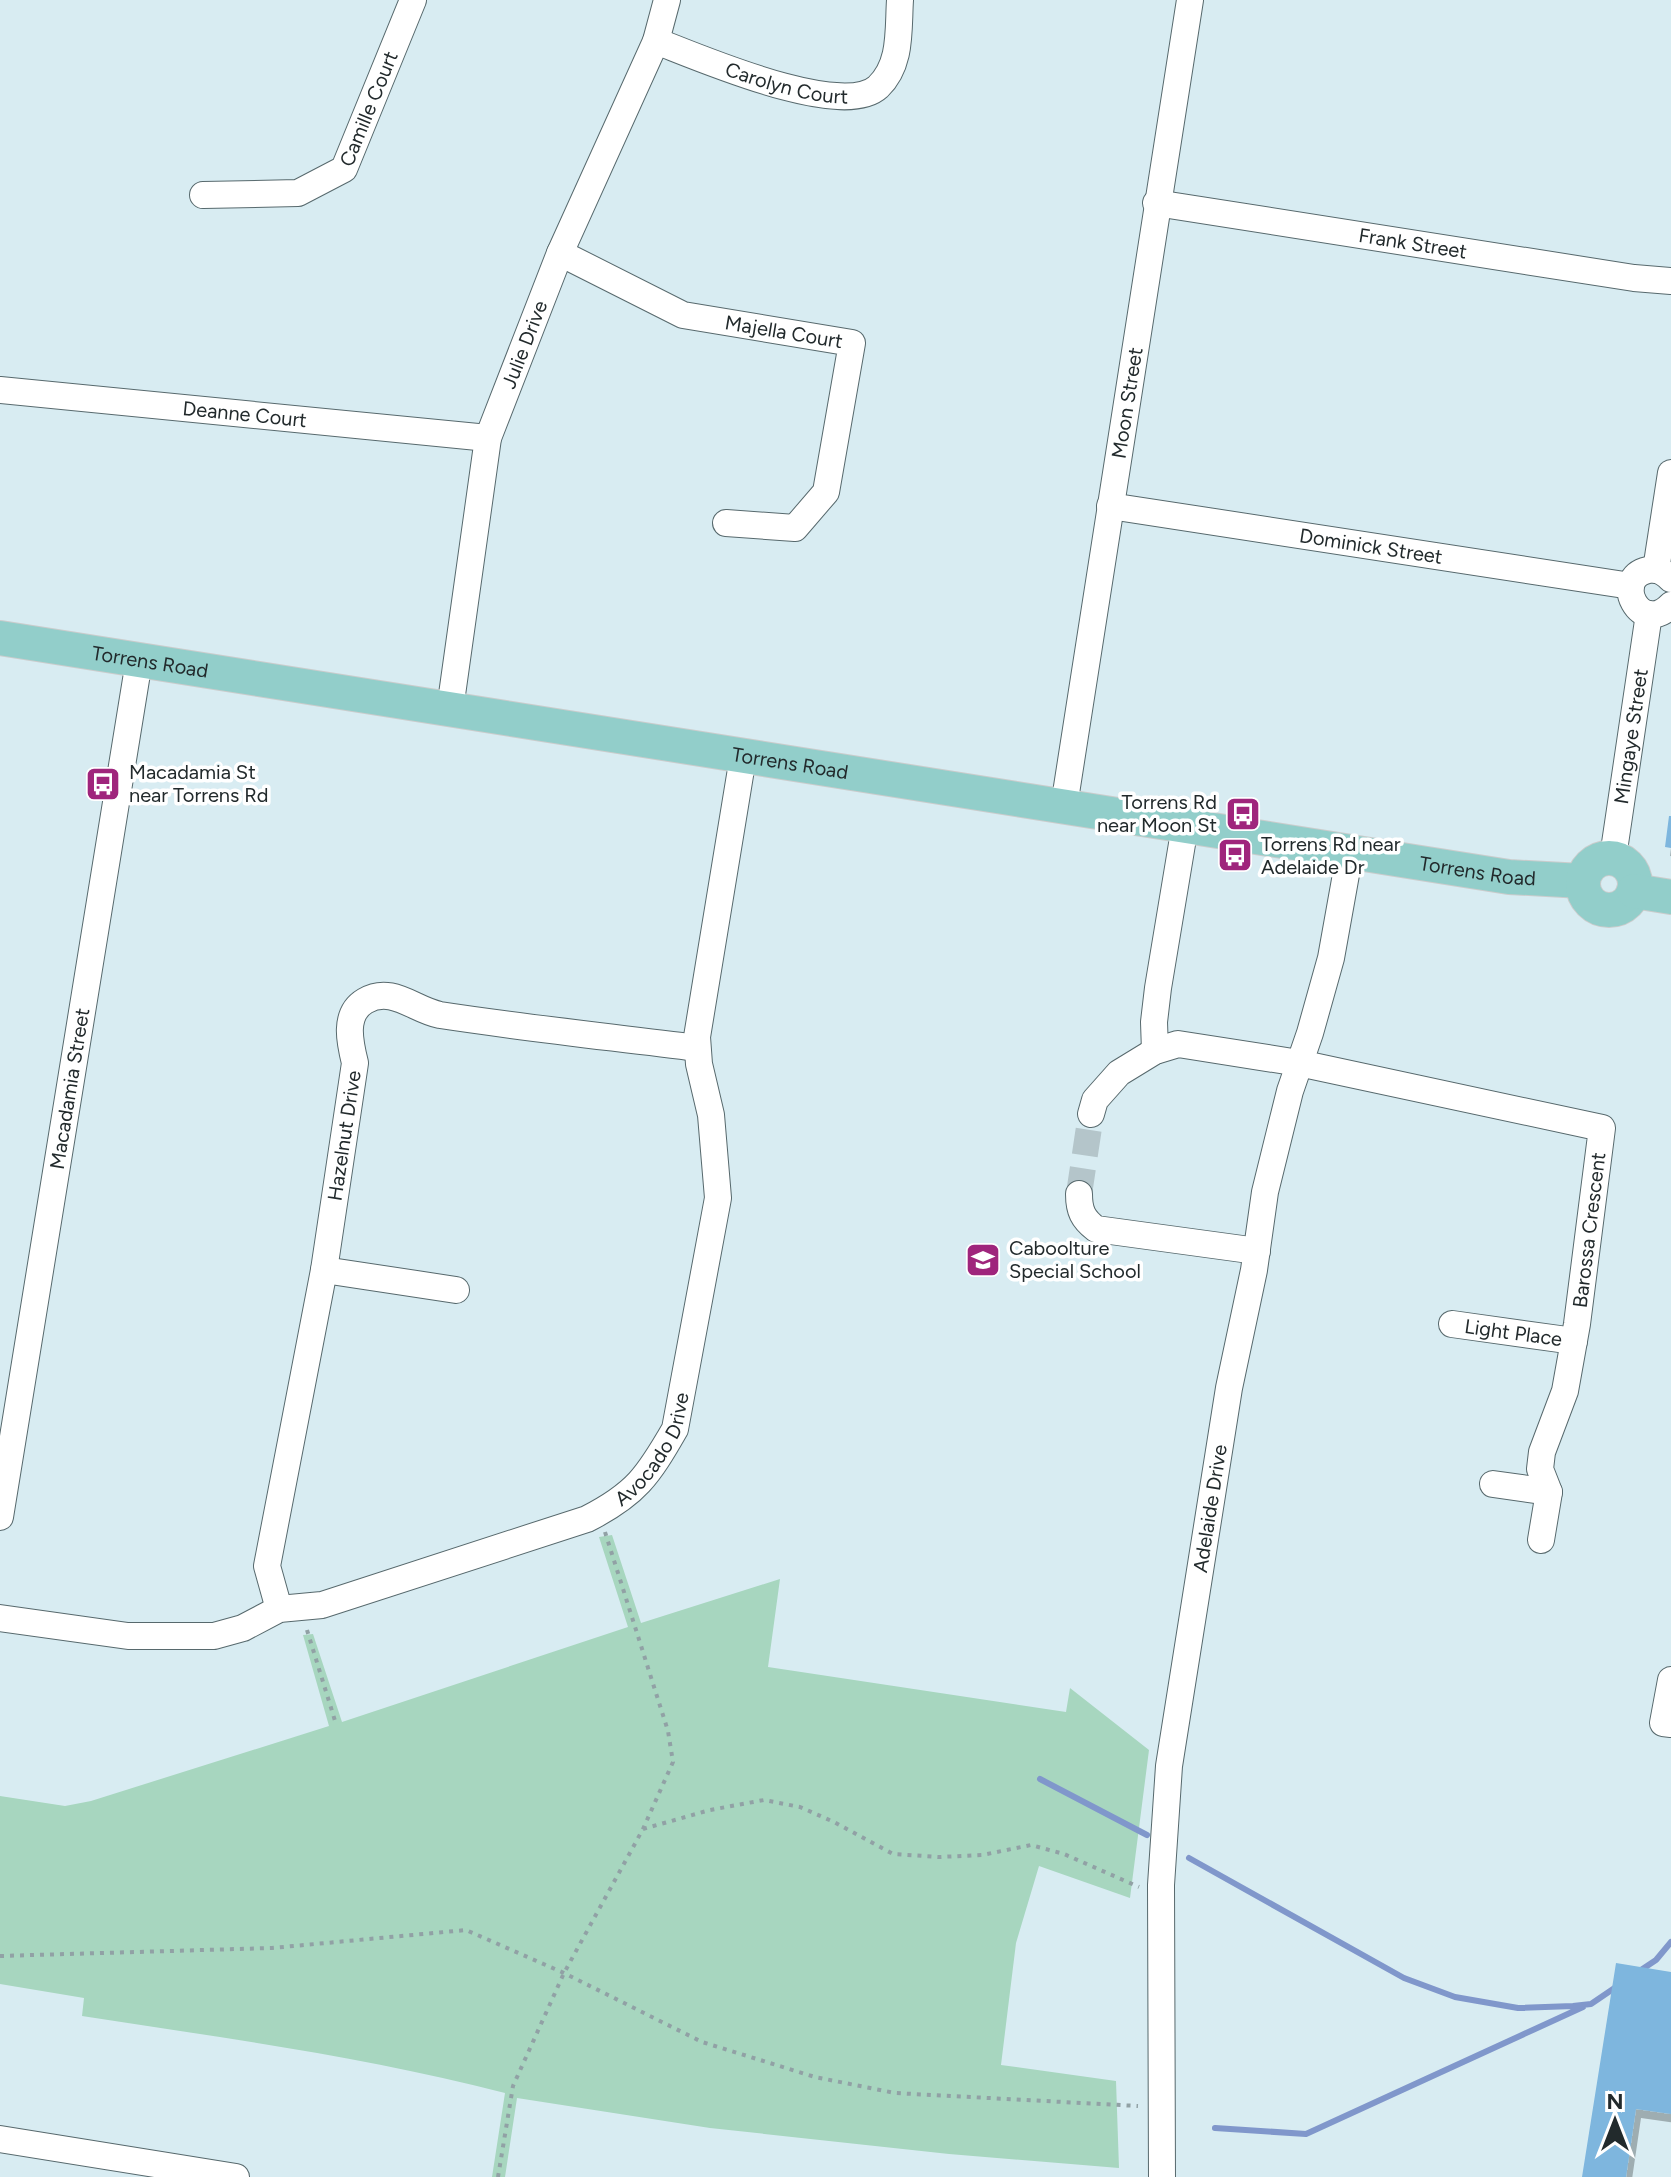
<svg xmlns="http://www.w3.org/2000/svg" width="1671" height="2177" font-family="Figtree,sans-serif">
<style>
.green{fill:#a7d6bf}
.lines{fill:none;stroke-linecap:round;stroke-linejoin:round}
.stream{stroke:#8097cb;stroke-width:6}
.building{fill:#7eb6de;filter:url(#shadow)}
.minor-tunnel{stroke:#b4c5ca;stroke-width:26;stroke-dasharray:26 13;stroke-linecap:butt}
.minor-casing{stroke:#57696d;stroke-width:28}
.major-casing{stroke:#cacccc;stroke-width:36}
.path{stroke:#91a1a5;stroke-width:4;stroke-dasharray:4 6;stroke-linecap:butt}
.minor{stroke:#fff;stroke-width:26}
.major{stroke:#92ceca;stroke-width:34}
.labels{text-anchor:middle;stroke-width:7;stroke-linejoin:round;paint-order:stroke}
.street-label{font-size:20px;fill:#222a2c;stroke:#fff}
.poi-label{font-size:20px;fill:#222a2c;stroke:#fff;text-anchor:start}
</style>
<defs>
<filter id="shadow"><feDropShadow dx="5" dy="9" stdDeviation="0" flood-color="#0004"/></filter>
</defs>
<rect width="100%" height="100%" fill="#d8ecf2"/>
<path class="green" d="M612 1535 641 1623 780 1579 768 1667 1066 1712 1070 1688 1149 1750 1130 1898 1039 1866 1016 1943 1001 2065 1116 2081 1119 2168 949 2154 710 2128 517 2098 505 2177H492L505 2093C366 2057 224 2038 82 2016L84 1998 0 1984V1796L65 1806 91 1801 329 1726 303 1635 313 1634 342 1722 628 1627 599 1537Z"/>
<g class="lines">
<path class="stream" d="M1040 1779 1147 1835
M1189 1858 1404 1978 1455 1997 1518 2008 1573 2006 1591 2004 1616 1987
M1638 1972 1656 1960 1671 1942
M1215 2128 1306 2134 1583 2007"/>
</g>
<path class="building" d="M1669 816H1671V848L1665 847Z
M1616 1963 1671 1972V2114L1636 2109 1626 2177H1582Z"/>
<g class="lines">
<path class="minor-tunnel" d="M1079 1194 1091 1114"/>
<g class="minor-casing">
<g id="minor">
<path id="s1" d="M656 41C698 57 842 120 878 87 902 64 898 30 900 0"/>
<path id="s2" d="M203 195 298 193 344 169 413 0"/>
<path id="s3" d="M1156 203 1634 278 1671 281"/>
<path id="s4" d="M560 253 683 315 852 343 826 492 795 528 726 523"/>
<path id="s5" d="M0 390 488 438"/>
<path id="s6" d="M1110 506 1631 586"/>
<path d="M1656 570 1671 473"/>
<path d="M1671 579C1664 572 1657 568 1648 570 1611 578 1640 637 1671 605"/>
<path id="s7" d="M450 709 488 438 560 253 656 41 667 0"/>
<path id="s8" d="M1064 806 1190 0"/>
<path id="s9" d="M1613 857 1649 614"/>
<path d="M1155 1051 1154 1022 1158 988 1185 826"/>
<path d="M1091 1114 1095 1100 1119 1073 1155 1051 1178 1044 1299 1063 1602 1128 1577 1324 1565 1391 1542 1452 1540 1469 1549 1492 1541 1540"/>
<path d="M1079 1194C1079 1211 1083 1219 1096 1229L1257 1251"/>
<path d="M324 1270 456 1290"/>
<path id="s10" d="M1452 1324 1574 1341"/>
<path d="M1493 1484 1549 1492"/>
<path id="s11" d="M0 1517 139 661"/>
<path id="s12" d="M279 1609 267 1566 324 1270 355 1063C350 1043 343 1014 365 1001 392 985 414 1010 440 1015 525 1028 611 1037 697 1048"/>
<path id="s13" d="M0 1618 128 1636H214L243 1628 279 1609 322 1605 587 1519C636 1494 648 1476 675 1429L718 1198 711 1115 699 1064 697 1037 743 757"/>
<path d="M1671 1680 1663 1723 1671 1724"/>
<path d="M0 2139 236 2177"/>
<path id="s14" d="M1162 2177 1161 1885 1169 1766 1229 1388 1254 1270 1265 1192 1290 1091 1310 1033 1331 958 1350 852"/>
</g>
</g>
<g class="major-casing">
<g id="major">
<path id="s15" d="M0 638 1509 877 1582 881"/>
<circle cx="1609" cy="884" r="26"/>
<path d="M1634 891 1671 897"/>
</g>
</g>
<path class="path" d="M307 1630 336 1724
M643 1829 710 1810 764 1800 800 1807 834 1822 893 1854 939 1857 982 1855 1031 1845 1064 1854 1139 1887
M0 1956 272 1948 466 1930 564 1973 702 2042 815 2077 895 2093 1138 2106
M498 2177 513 2086 564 1973 643 1829 673 1762 668 1731 605 1532"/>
<use href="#minor" class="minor"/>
<use href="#major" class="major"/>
</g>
<defs>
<g id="bus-square" transform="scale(1.8)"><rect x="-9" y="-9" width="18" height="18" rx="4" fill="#9f257c" stroke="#fff"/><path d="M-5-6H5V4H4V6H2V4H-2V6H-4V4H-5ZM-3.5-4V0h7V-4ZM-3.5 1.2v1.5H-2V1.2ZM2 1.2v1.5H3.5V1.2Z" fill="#fff"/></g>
<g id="school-square" transform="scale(1.8)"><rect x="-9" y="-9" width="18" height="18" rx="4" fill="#9f257c" stroke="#fff"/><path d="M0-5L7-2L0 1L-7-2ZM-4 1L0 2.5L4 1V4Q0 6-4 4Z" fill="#fff"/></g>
</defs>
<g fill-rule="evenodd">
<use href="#bus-square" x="103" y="784"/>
<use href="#bus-square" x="1243" y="814"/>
<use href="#bus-square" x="1235" y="855"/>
<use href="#school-square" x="983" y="1260"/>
</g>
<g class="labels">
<g class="street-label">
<text dy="7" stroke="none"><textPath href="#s1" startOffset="138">Carolyn Court</textPath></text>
<text dy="7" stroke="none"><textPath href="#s2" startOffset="212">Camille Court</textPath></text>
<text dy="7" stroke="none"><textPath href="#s3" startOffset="260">Frank Street</textPath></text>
<text dy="7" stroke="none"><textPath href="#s4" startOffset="240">Majella Court</textPath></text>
<text dy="7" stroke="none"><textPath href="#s7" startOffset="374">Julie Drive</textPath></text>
<text dy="7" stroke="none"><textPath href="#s8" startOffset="408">Moon Street</textPath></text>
<text dy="7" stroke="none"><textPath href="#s5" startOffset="246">Deanne Court</textPath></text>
<text dy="7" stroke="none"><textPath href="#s6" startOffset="264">Dominick Street</textPath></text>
<text dy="7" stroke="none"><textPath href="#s15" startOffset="152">Torrens Road</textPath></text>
<text dy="7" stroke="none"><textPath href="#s9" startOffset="122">Mingaye Street</textPath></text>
<text dy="7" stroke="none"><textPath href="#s15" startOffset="800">Torrens Road</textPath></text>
<text dy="7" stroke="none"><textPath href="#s15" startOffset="1496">Torrens Road</textPath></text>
<text dy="7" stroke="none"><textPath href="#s11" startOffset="434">Macadamia Street</textPath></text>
<text dy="7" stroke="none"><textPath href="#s12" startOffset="482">Hazelnut Drive</textPath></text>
<text transform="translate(1589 1230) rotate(-83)" y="7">Barossa Crescent</text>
<text dy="7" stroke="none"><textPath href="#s10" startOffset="62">Light Place</textPath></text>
<text dy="7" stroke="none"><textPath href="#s13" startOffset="708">Avocado Drive</textPath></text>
<text dy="7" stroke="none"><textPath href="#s14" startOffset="672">Adelaide Drive</textPath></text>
</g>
<g class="poi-label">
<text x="129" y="779">Macadamia St<tspan x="129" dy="23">near Torrens Rd</tspan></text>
<text x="1217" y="809" text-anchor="end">Torrens Rd<tspan x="1217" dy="23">near Moon St</tspan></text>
<text x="1261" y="851">Torrens Rd near<tspan x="1261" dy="23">Adelaide Dr</tspan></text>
<text x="1009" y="1255">Caboolture<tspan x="1009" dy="23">Special School</tspan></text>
</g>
</g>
<g transform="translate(1615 2121)" stroke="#ffffff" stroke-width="6" paint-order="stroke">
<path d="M0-6L14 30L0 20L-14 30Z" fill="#222a2c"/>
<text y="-12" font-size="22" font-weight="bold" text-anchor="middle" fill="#222a2c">N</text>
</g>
</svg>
